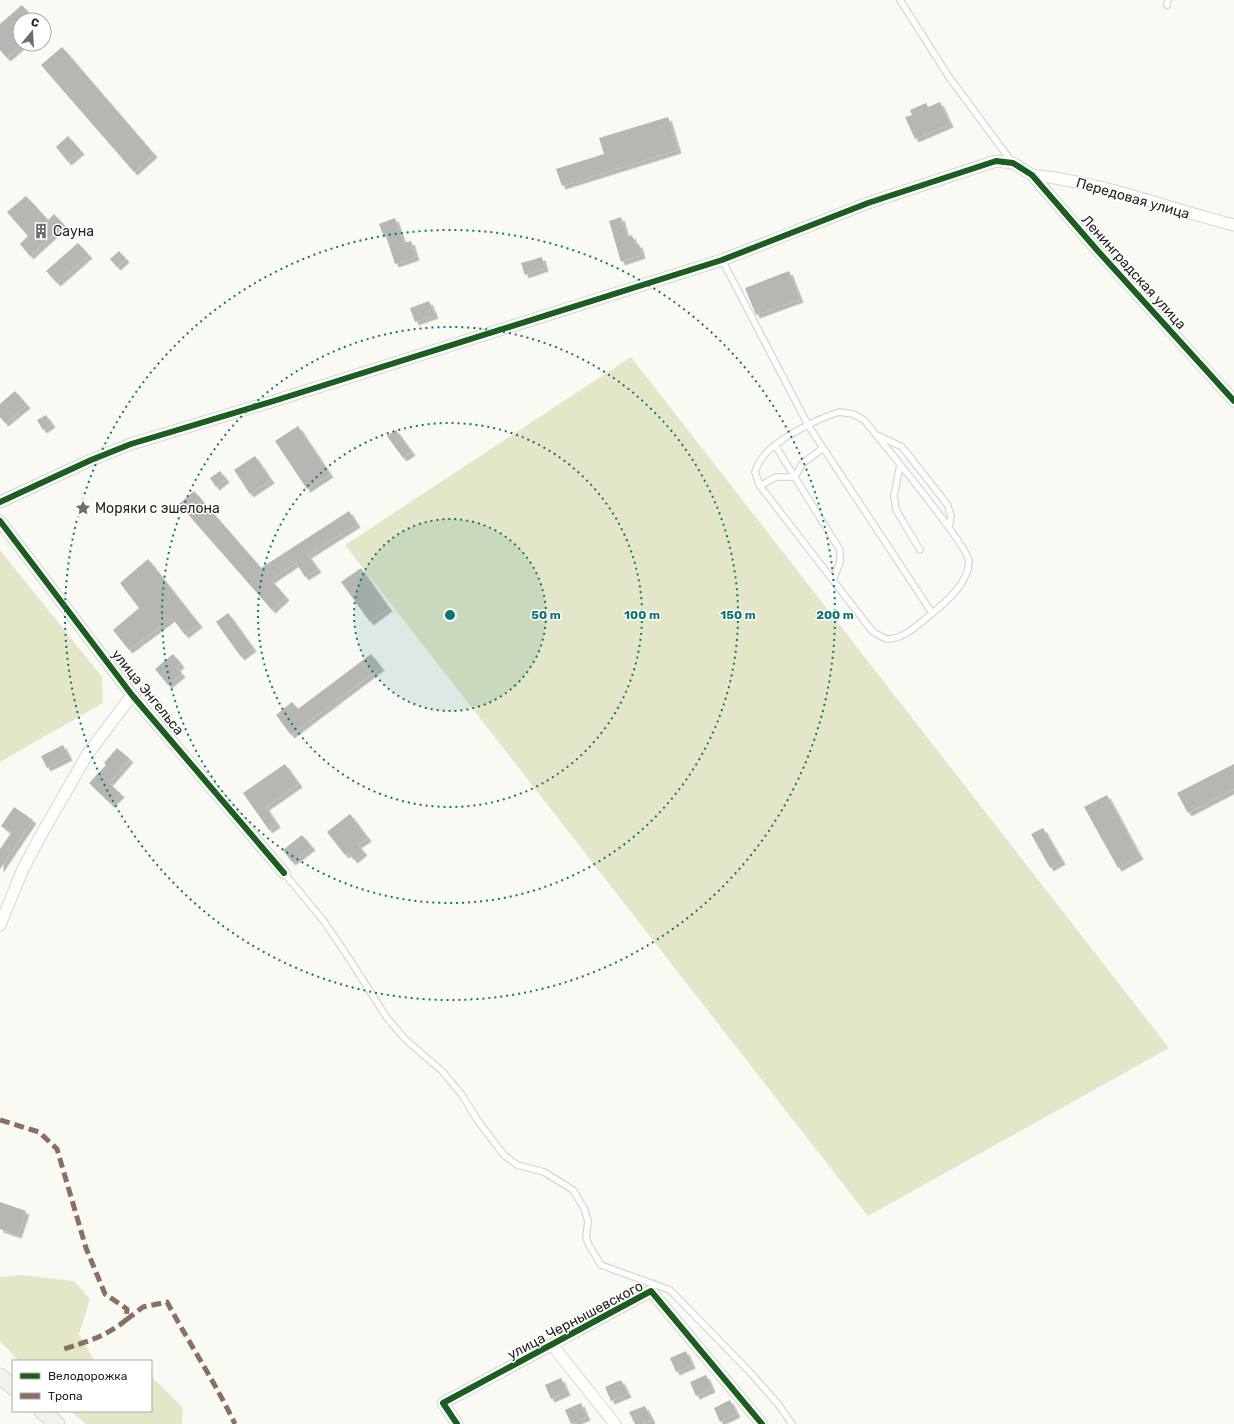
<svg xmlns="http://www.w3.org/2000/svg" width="1234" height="1424" font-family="Rubik,sans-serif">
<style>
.green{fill:#e4e7c7}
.building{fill:#b6b6b3;filter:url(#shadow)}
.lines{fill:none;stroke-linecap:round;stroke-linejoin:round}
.service-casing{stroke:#d6d6d2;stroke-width:8}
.minor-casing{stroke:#d6d6d2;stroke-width:13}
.secondary-casing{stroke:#d6d6d2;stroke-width:17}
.service{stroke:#fefefe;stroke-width:5.5}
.minor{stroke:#fefefe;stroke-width:11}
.secondary{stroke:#f2f2ed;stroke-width:15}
.quiet{stroke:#8d6e63;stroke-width:5;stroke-dasharray:10 5;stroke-linecap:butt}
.cycleway-casing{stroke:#fff;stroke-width:8}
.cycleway{stroke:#1b5e20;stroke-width:6}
.ring{fill:none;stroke:#0f766e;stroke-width:2;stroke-dasharray:2 4}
.labels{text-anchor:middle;stroke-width:3;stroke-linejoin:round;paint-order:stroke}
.street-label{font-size:14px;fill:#232421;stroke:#fff}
.poi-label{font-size:14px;fill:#232421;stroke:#fff;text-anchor:start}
.centre{fill:#0f766e;stroke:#fff;stroke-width:2}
.ring-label{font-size:12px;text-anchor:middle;font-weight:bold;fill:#0f766e;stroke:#fff;stroke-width:3;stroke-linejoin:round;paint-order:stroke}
</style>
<defs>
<filter id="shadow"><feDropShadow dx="3.5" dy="3.5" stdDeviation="0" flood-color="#0004"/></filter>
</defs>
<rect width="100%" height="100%" fill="#fafaf5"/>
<path class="green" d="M631 357 1169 1048 868 1216 345 545Z
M0 550 102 677 103 703 0 762Z
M22 1275 74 1281 90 1299 79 1334 94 1360 96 1361H19L0 1341V1277Z
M151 1376 183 1408 182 1424H86L70 1411H151Z"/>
<path class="building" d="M22 5 35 20H20V47L7 58 0 50V24Z
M62 47 154 154 134 172 41 65Z
M940 102 950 124 915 139 905 117 912 115 910 110 926 103 928 107Z
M668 117 678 150 562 186 556 169 604 154 599 138Z
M68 136 81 151 68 162 56 147Z
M26 196 48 220 54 214 64 225 30 256 20 244 28 236 7 212Z
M621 217 627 237 632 235 635 244H639L642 255 621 262 609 221Z
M395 218 404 243 411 241 416 257 395 264 386 236 384 237 379 224Z
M78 243 89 255 57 283 46 271Z
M119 251 126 259 117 267 110 259Z
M542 257 545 268 525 275 521 263Z
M789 271 800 299 756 315 745 288Z
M429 301 435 315 415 322 410 308Z
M15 391 27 405 5 423 0 417V404Z
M46 415 52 424 43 430 37 420Z
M298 426 330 474 307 489 275 441Z
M396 430 412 452 403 458 387 436Z
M255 456 271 480 250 494 234 470Z
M220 471 226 479 216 487 210 478Z
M194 491 261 568 349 511 357 524 308 555 318 569 305 577 296 563 271 580 286 597 272 610 179 504Z
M148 559 199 624 185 635 172 618 129 650 113 630 139 608 120 583Z
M361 568 389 608 370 622 341 582Z
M228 613 253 648 241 657 216 622Z
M173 654 181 664 177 668 182 674 168 685 155 669Z
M371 654 381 667 291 735 276 715 292 702 298 709Z
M63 745 69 757 47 768 41 756Z
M117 748 130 759 109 783 121 794 111 804 89 783 106 765 104 763Z
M285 764 299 784 266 807 277 824 269 830 243 793Z
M1234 764V789L1188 813 1177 793Z
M1107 795 1140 856 1118 868 1084 807Z
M14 807 33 820 0 869V849L11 833 1 826Z
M350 814 368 838 358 845 364 852 354 860 348 853 345 855 327 832Z
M1043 828 1062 861 1050 868 1031 834Z
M302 835 312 847 292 862 283 850Z
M0 1202 26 1211 18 1235 0 1229Z
M686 1351 692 1365 676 1372 670 1358Z
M706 1375 712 1389 696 1396 690 1382Z
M561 1378 567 1392 551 1399 545 1385Z
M621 1380 628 1394 611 1401 605 1387Z
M730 1400 737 1414 720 1422 714 1408Z
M581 1403 587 1417 571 1424 565 1410Z
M645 1406 652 1420 642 1424H635L629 1412Z"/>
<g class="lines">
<g class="service-casing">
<path id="service" d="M900 0 949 77 1012 162
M1167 5 1168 0
M722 260 808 425 932 613
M839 412 853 414 864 420C879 438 968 546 969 561 969 585 941 606 924 620 913 629 902 639 887 639 883 638 877 634 873 632L760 486 755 472C757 467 759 461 762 458 776 439 817 419 839 412Z
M879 436 902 447 947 504 951 516 949 528
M775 445 840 550V562L833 580
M900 465 894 496 896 510 920 550
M760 486 776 477H795L802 464 823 448
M284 873 323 920 350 960 387 1018 406 1040 442 1071 462 1095 478 1121 504 1155 517 1165 544 1172 573 1190 584 1208 588 1221 586 1237 589 1245 601 1265 670 1290 748 1370 778 1404 792 1424"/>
</g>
<g class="minor-casing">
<path id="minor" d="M1032 175C1101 182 1167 208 1234 225
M0 502 91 460 131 444 277 400 722 260 868 203 996 161 1013 163 1032 175 1097 250 1234 401
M0 521 132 695 284 873
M0 925 23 869 41 835 87 755 132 695
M556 1350 615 1424
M457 1424 443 1403 651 1291 762 1424"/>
</g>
<g class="secondary-casing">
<path id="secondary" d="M0 1376 13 1387
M42 1411 57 1424"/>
</g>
<use href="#service" class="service"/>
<use href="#minor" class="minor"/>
<use href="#secondary" class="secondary"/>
<path class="quiet" d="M0 1120 39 1132 57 1149 86 1248 105 1294 127 1309 126 1320C105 1337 86 1342 61 1350
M126 1320 143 1307 167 1302C189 1343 215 1382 235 1424"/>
<g class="cycleway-casing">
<path id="cycleway" d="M0 502 91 460 131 444 277 400 722 260 868 203 996 161 1013 163 1032 175 1097 250 1234 401
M0 521 132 695 284 873
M457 1424 443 1403 651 1291 762 1424"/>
</g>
<use href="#cycleway" class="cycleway"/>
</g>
<circle cx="450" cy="615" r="96" fill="#0f766e" fill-opacity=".12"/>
<g class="ring">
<circle cx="450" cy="615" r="96"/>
<circle cx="450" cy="615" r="192"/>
<circle cx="450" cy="615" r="288"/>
<circle cx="450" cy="615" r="385"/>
</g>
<defs>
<g id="building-bare" transform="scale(1.2)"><path d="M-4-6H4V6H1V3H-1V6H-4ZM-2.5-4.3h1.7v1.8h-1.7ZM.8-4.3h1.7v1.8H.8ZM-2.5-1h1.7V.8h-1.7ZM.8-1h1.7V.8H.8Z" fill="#6e6f6b" stroke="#fff" stroke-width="2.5" paint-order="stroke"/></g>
<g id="sight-bare" transform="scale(1.2)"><path d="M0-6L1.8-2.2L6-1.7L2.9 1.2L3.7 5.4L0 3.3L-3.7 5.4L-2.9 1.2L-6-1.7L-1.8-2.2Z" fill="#6e6f6b" stroke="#fff" stroke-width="2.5" paint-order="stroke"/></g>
</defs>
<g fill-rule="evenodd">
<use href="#building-bare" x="41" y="231"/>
<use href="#sight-bare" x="83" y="508"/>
</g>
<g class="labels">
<g class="street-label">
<text transform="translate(1133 198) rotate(16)" y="5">Передовая улица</text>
<text transform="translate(1134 272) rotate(48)" y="5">Ленинградская улица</text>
<text transform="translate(148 692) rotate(51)" y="5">улица Энгельса</text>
<text transform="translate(575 1320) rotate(-28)" y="5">улица Чернышевского</text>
</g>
<g class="poi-label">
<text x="53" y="236">Сауна</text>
<text x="95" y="513">Моряки с эшелона</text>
</g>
</g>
<circle cx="450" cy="615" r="6" class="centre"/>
<g class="ring-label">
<text x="546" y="619">50 m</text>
<text x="642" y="619">100 m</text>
<text x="738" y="619">150 m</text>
<text x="835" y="619">200 m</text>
</g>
<rect x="12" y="1360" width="140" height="52" fill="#ffffff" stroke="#a7a7a6"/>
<rect x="20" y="1373" width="20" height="6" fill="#1b5e20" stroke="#a7a7a6"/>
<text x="48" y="1380" font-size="12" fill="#232421">Велодорожка</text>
<rect x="20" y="1393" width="20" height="6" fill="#8d6e63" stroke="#a7a7a6"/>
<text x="48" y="1400" font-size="12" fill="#232421">Тропа</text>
<g transform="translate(32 32) rotate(18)"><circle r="19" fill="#ffffff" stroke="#a7a7a6"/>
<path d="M0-3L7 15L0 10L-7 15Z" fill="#6e6f6b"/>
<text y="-6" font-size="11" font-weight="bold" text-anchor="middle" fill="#232421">С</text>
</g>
</svg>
